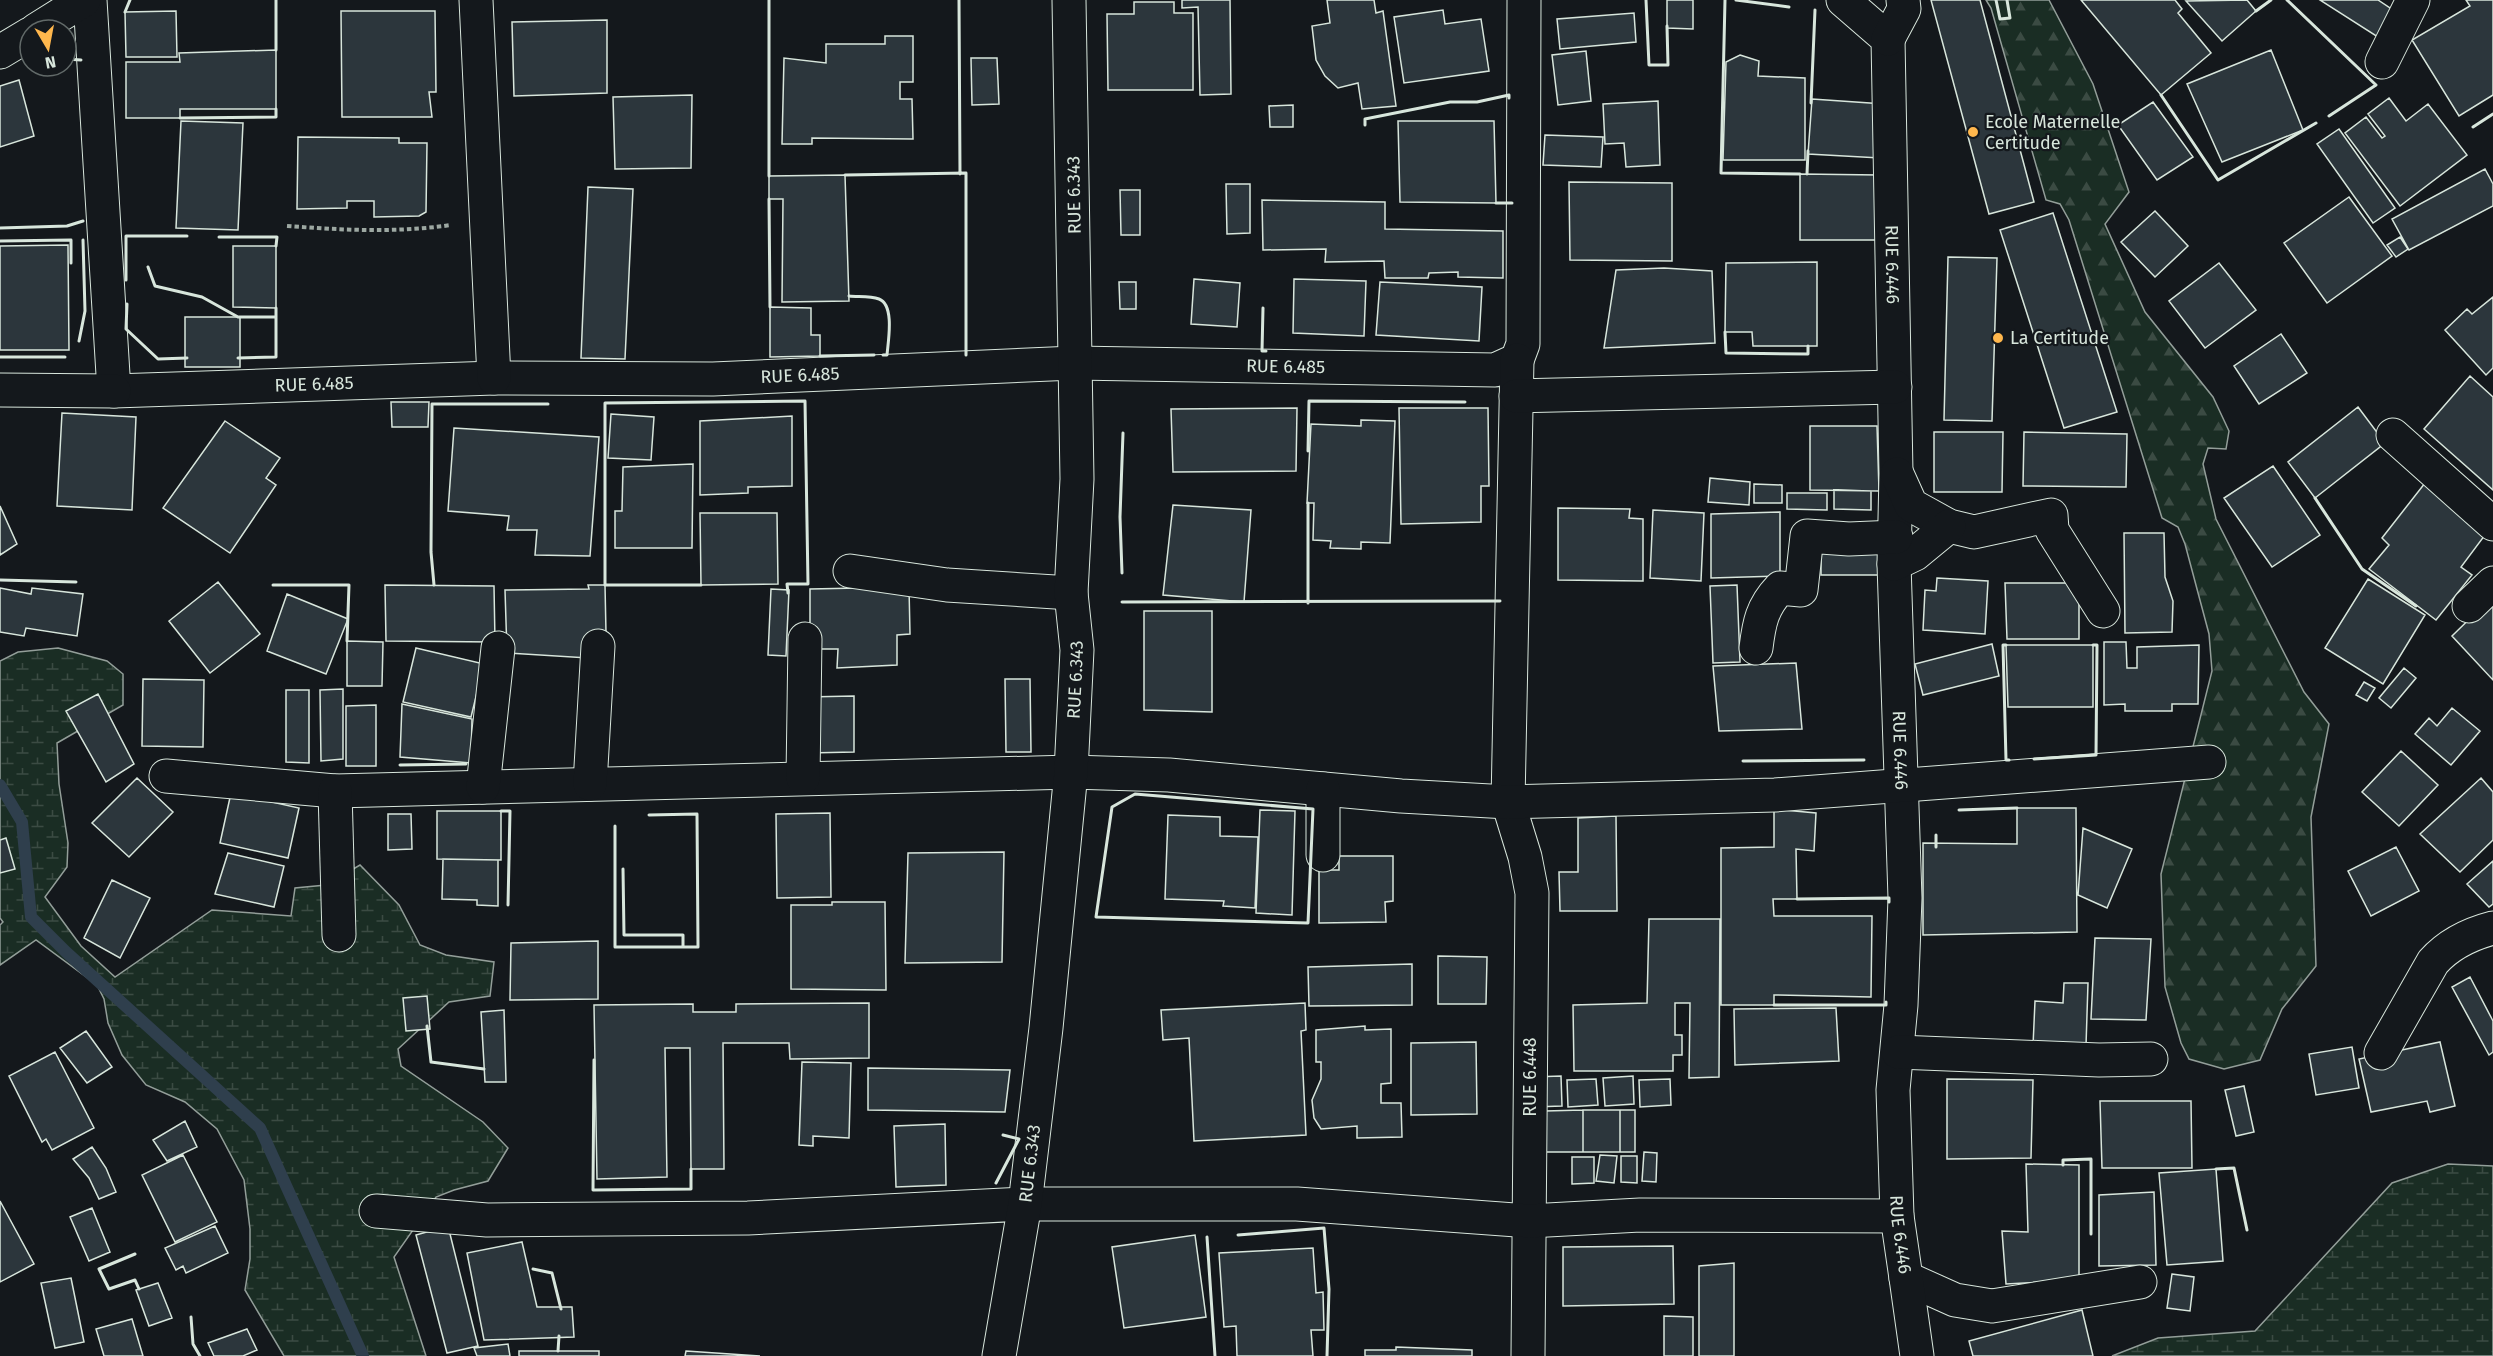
<svg xmlns="http://www.w3.org/2000/svg" width="2493" height="1356" font-family="'Fira Sans',sans-serif">
<style>
.forest{fill:url(#forest-firs);stroke:#939e99;stroke-width:1.5}
.wetland{fill:url(#wetland-marsh);stroke:#939e99;stroke-width:1.5}
.lines{fill:none;stroke-linecap:round;stroke-linejoin:round}
.stream{stroke:#2f3f4d;stroke-width:12}
.building{fill:#2c363c;stroke:#d8e6dc;stroke-width:1.5}
.minor-casing{stroke:#d8e6dc;stroke-width:35}
.path{stroke:#9da8a2;stroke-width:4;stroke-dasharray:4.5 3;stroke-linecap:butt}
.minor{stroke:#14181c;stroke-width:33}
.wall{stroke:#d8e6dc;stroke-width:3}
.poi-dot{fill:#ffb74d;stroke:#14181c;stroke-width:2}
.labels{text-anchor:middle;stroke-width:4.5;stroke-linejoin:round;paint-order:stroke}
.poi-label{font-size:18px;fill:#d8e6dc;stroke:#14181c;text-anchor:start}
.street-label{font-size:18px;fill:#d8e6dc;stroke:#14181c}
</style>
<defs>
<pattern id="forest-firs" width="22" height="20" patternUnits="userSpaceOnUse" patternTransform="scale(1.5)"><rect width="22" height="20" fill="#1a2d24"/><path d="M5 1l3.5 6h-7zM16 11l3.5 6h-7z" fill="#3b4b43"/></pattern>
<pattern id="wetland-marsh" width="20" height="14" patternUnits="userSpaceOnUse" patternTransform="scale(1.5)"><rect width="20" height="14" fill="#1a2d24"/><path d="M1 5h8M5 5V1M11 12h8M15 12V8" fill="none" stroke="#3b4b43"/></pattern>
</defs>
<rect width="100%" height="100%" fill="#14181c"/>
<path class="forest" d="M1986 0H2049L2093 84 2129 192 2105 224 2145 312 2213 397 2229 431 2226 449 2208 448 2203 464 2216 519 2304 692 2329 724 2311 817 2316 966 2282 1009 2260 1060 2224 1069 2189 1059 2181 1043 2165 987 2161 874 2212 671 2209 634 2185 544 2178 527 2162 518 2069 220 2060 204 2046 200 1991 8Z"/>
<path class="wetland" d="M58 648 107 661 123 674V705L57 743 59 784 68 843 67 867 45 897 81 946 115 977 212 910 291 916 295 888 326 885 360 865 399 905 420 945 446 955 494 962 490 996 449 1002 398 1049 401 1066 483 1122 508 1148 488 1181 454 1190 436 1197 394 1257 426 1356H284L245 1290 250 1259V1229L244 1180 217 1129 185 1102 146 1085 122 1055 108 1023 104 999 97 985 36 940 0 965V925L3 922 0 918V661L18 652Z
M2448 1164 2493 1166V1356H2112L2158 1338 2255 1331 2392 1183Z"/>
<g class="lines">
<path class="stream" d="M0 785 22 822 31 917 66 952 260 1128 363 1356"/>
</g>
<path class="building" d="M1182 0H1230L1231 94 1200 95 1198 7 1182 8Z
M1327 0H1374L1376 13 1383 11 1396 106 1362 109 1358 83 1338 88 1325 76 1316 60 1312 26 1330 23Z
M1667 0H1693V29L1667 28Z
M1931 0H1980L2034 202 1989 214Z
M2081 0H2175L2182 9 2178 13 2211 53 2161 95Z
M2247 0 2256 11 2222 41 2186 1Z
M2320 0H2378L2399 14 2381 39Z
M2466 0H2493V95L2459 116 2412 40 2470 6Z
M1134 2H1174V13H1193V90H1108L1107 14H1134Z
M1443 10 1445 24 1481 19 1489 71 1404 83 1394 17Z
M176 11 177 57H126L125 12Z
M341 11H435L436 92H429L432 117H342Z
M1634 13 1636 42 1560 49 1557 19Z
M607 20V93L514 96 512 22Z
M885 36H913V82H900V99H912L913 139 812 138V144H782L784 58 826 63V44H885Z
M276 50V109H180V118H126V62H180L179 53Z
M2271 50 2303 130 2222 162 2187 84Z
M1586 51 1591 101 1558 105 1552 55Z
M1740 55 1759 61 1758 76 1805 78V160H1723L1726 62Z
M971 58H997L999 104 972 105Z
M19 80 34 136 0 147V86Z
M692 95 691 168 615 169 613 97Z
M2389 98 2406 121 2428 104 2467 155 2400 206 2345 133 2366 117 2382 138 2385 136 2368 114Z
M1812 99 1884 104 1880 158 1808 154Z
M1658 101 1660 165 1626 167 1624 143 1605 144 1603 104Z
M2153 102 2193 157 2157 180 2118 125Z
M1293 105V127H1270L1269 106Z
M181 121 243 123 238 230 176 228Z
M1398 121H1494L1496 203 1400 202Z
M2339 129 2395 208 2373 223 2317 144Z
M1545 135 1603 137 1601 167 1543 165Z
M298 137 399 138V143H427L426 212 419 216 374 217V201H347V208L297 209Z
M2485 169 2493 184V206L2409 250 2392 219Z
M1800 174 1879 175V240H1800Z
M845 175 849 301 782 302 783 199H769V176Z
M1569 182 1672 183V261L1570 260Z
M1226 184H1250V233L1227 234Z
M588 187 633 189 625 359 581 358Z
M1120 190H1140V235H1121Z
M2349 197 2392 256 2327 303 2284 243Z
M1262 200 1385 202V229L1503 231V278L1458 277V272L1429 273 1428 278H1385L1384 261 1325 262 1326 249 1263 250Z
M2155 211 2188 246 2155 277 2121 242Z
M2053 213 2117 412 2064 428 2000 230Z
M2400 237 2408 249 2396 257 2387 245Z
M68 245 69 350H0V246Z
M233 246H276V308L233 307Z
M1948 257 1997 258 1992 421 1944 420Z
M1817 262V346H1753L1752 332H1725L1726 263Z
M2219 263 2256 310 2205 348 2169 301Z
M1664 268 1712 271 1715 343 1604 348 1616 270Z
M1194 279 1240 283 1237 327 1191 324Z
M1294 279 1366 281 1364 336 1293 333Z
M1119 282H1136V309H1120Z
M1380 282 1482 287 1479 341 1376 335Z
M2493 297V368L2486 375 2445 330 2467 309 2472 314Z
M770 307 811 308V335H820V356L770 357Z
M185 317H240V367H185Z
M2281 334 2307 373 2259 404 2234 366Z
M2470 376 2493 397V490L2424 429Z
M391 402H429L428 427H392Z
M2358 407 2385 443 2315 498 2288 462Z
M1297 408 1296 471 1173 472 1171 409Z
M1399 408H1488L1489 486H1481V522L1401 524Z
M62 413 136 417 132 510 57 506Z
M611 414 654 417 651 460 608 458Z
M792 416V486L748 487V493L700 495V421Z
M1361 420 1395 421 1390 543 1361 542V549L1330 548 1331 541 1313 540 1314 503H1307L1311 424 1361 426Z
M225 421 280 458 266 478 276 485 230 553 163 508Z
M1810 426H1877L1879 491 1810 490Z
M454 428 599 437 590 556 535 555 537 530H507L509 516 448 511Z
M1934 432H2003L2002 492H1934Z
M2024 432 2127 434 2126 487 2023 486Z
M693 464 692 548H615V511H622L623 467Z
M2273 466 2320 535 2272 567 2224 498Z
M1710 478 1750 482 1749 505 1708 502Z
M2425 483 2488 531 2461 567 2472 575 2436 620 2369 569 2389 545 2382 538Z
M1754 484 1782 485V503H1754Z
M1834 490 1871 491V510L1834 509Z
M1787 493H1827V510L1787 509Z
M1173 505 1251 510 1244 602 1163 595Z
M0 506 17 544 0 555Z
M1558 508 1630 509 1629 518 1643 519V581L1558 580Z
M1653 510 1704 513 1701 581 1650 578Z
M1780 512V576L1711 578V514Z
M700 513H777L778 584 701 585Z
M2124 533H2164L2165 577 2173 601 2172 632 2125 633Z
M1821 544H1890L1889 575H1821Z
M1937 578 1988 581 1985 634 1923 630 1925 590 1936 591Z
M2368 579 2425 615 2383 684 2325 648Z
M218 582 260 634 210 673 169 621Z
M2005 583H2079V639H2007Z
M385 585 494 586 495 642 386 641Z
M588 585H605L606 633H588V658L507 653 505 590 589 589Z
M1737 585 1740 662 1713 663 1710 586Z
M909 587 910 634 897 635V665L837 668 838 649H810V589Z
M0 588 31 594 32 588 83 594 77 636 26 628 24 636 0 632Z
M771 589 789 590 786 656 768 655Z
M287 594 348 619 326 674 267 651Z
M2493 596V680L2452 636Z
M1144 611H1212V712L1144 710Z
M347 641 383 642 382 686H347Z
M2104 642H2126L2127 668H2137V647L2199 645 2198 704H2172V711H2125V704L2104 705Z
M1992 644 1999 676 1923 695 1915 664Z
M2006 645H2093V707H2008Z
M416 648 484 664 471 717 403 702Z
M1796 663 1802 729 1719 731 1713 666Z
M2404 668 2416 678 2391 708 2379 698Z
M143 679 204 680 203 747 142 746Z
M1005 679H1030L1031 752H1006Z
M2364 682 2375 688 2367 701 2356 695Z
M343 689V759L321 761 320 690Z
M286 690H309V763L286 762Z
M98 694 134 764 106 782 66 711Z
M854 696V752L808 753 806 697Z
M402 704 472 719 471 763 400 757Z
M376 705V766H346V706Z
M2452 708 2480 731 2451 765 2415 734 2429 718 2437 726Z
M2401 751 2438 785 2399 826 2362 792Z
M137 778 173 812 129 857 92 823Z
M2481 778 2493 792V840L2460 872 2420 834Z
M231 793 299 808 288 858 220 843Z
M2017 808H2076L2077 932 1923 935V843L2017 844Z
M1774 809 1816 813 1814 851 1796 849 1797 899H1773L1774 916H1872L1871 997 1774 995V1005H1721V848L1774 847Z
M1260 810 1295 811 1292 915 1256 913Z
M437 811H501V860L437 859Z
M830 813 831 897 777 898 776 814Z
M388 814H411L412 849 388 850Z
M1168 815 1220 817V836L1258 837 1255 908 1223 906 1224 901 1165 899Z
M1616 816 1617 911H1560L1559 872H1578V818Z
M2083 828 2132 849 2107 908 2078 895Z
M6 838 15 869 0 873V840Z
M2396 847 2419 891 2371 916 2348 871Z
M1004 852 1002 962 905 963 908 853Z
M228 853 284 866 274 907 215 894Z
M1339 856H1393V901L1385 902 1386 922 1319 923V870H1339Z
M443 859 498 860V906L477 905V900L442 899Z
M2493 861V904L2489 907 2467 884Z
M112 880 150 898 120 958 84 938Z
M832 902H885L886 990 791 989V905H832Z
M1649 919H1720L1719 1077 1689 1078 1690 1003H1675V1035H1682V1055H1673V1071H1574L1573 1005 1647 1003Z
M2095 938 2151 939 2146 1020 2091 1019Z
M598 941V999L510 1000 511 943Z
M1438 956 1487 957 1486 1004H1438Z
M1412 964V1005L1309 1006 1308 967Z
M2470 977 2493 1021V1052L2489 1055 2452 987Z
M2064 983H2088L2086 1046H2033L2035 1001 2063 1003Z
M427 996 430 1029 406 1031 403 998Z
M869 1003V1058L790 1059 789 1043H723L724 1169H691L690 1048H665L667 1177 597 1179 594 1005 693 1004V1012H736V1004Z
M1305 1003 1306 1030 1301 1031 1306 1135 1194 1141 1189 1038 1163 1040 1161 1010Z
M1836 1008 1839 1061 1735 1065 1734 1009Z
M504 1010 506 1082H485L481 1012Z
M1365 1026V1030L1391 1029V1083L1381 1084V1103H1401L1402 1137 1357 1138V1126L1321 1129 1314 1118 1312 1100 1321 1079V1062H1316V1030Z
M86 1031 112 1067 87 1083 60 1048Z
M1476 1042 1477 1114 1411 1115V1043Z
M2440 1042 2455 1106 2430 1112 2427 1101 2371 1112 2359 1059Z
M2352 1047 2359 1088 2316 1095 2309 1054Z
M55 1052 94 1128 52 1150 46 1139 42 1142 9 1076Z
M802 1062 851 1063 849 1138 813 1136V1146L799 1145Z
M868 1068 1010 1070 1005 1112 868 1110Z
M1561 1076 1562 1106 1533 1107 1532 1077Z
M1633 1076 1634 1104 1605 1106 1603 1078Z
M1596 1079 1598 1105 1568 1107 1567 1080Z
M1670 1079 1671 1105 1640 1107 1639 1080Z
M1947 1079 2033 1080 2031 1158 1947 1159Z
M2244 1086 2254 1132 2236 1136 2225 1090Z
M2100 1101H2191L2192 1168H2102Z
M1583 1110H1620V1152H1583Z
M1583 1110V1152H1545V1111Z
M1620 1110H1635V1152H1620Z
M185 1121 197 1147 167 1161 153 1140Z
M945 1124 946 1185 896 1187 894 1126Z
M92 1147 106 1168 116 1192 99 1199 89 1178 73 1159Z
M1644 1152 1657 1153 1656 1182 1642 1181Z
M183 1155 217 1222 175 1242 142 1175Z
M1600 1155 1617 1156 1614 1183 1596 1181Z
M1621 1156H1637V1183L1621 1182Z
M1572 1157H1594V1183L1572 1184Z
M2026 1164 2079 1165V1280L2006 1284 2002 1231 2028 1232Z
M2216 1169 2223 1261 2167 1265 2159 1173Z
M2154 1192 2156 1265 2099 1266V1195Z
M0 1201 34 1264 0 1282Z
M92 1208 110 1252 89 1261 70 1217Z
M215 1226 228 1253 186 1273 183 1266 176 1270 165 1248Z
M448 1226 478 1346 447 1353 416 1235Z
M1195 1235 1206 1317 1124 1328 1112 1247Z
M522 1242 537 1307H572L574 1337 484 1340 467 1253Z
M1673 1246 1674 1304 1563 1306V1247Z
M1313 1248 1316 1293 1323 1292 1324 1330H1311L1313 1356H1237L1236 1326 1224 1327 1219 1253Z
M1734 1263V1356H1699V1266Z
M2172 1274 2194 1277 2190 1311 2167 1308Z
M71 1278 84 1342 55 1348 41 1283Z
M158 1283 172 1318 149 1326 136 1290Z
M2082 1310 2093 1356H1973L1969 1341Z
M1664 1316 1693 1317V1356H1664Z
M132 1319 143 1356H104L96 1329Z
M247 1329 257 1350 243 1356H214L208 1343Z
M508 1344 510 1356H477L474 1348Z
M1396 1347 1472 1350V1356H1365V1350H1396Z
M519 1351H599V1356H519Z
M686 1351 760 1356H685Z"/>
<g class="lines">
<g class="minor-casing">
<g id="minor">
<path id="s1" d="M90 0 114 391 494 378 713 379 1074 363 1495 370 1517 360 1523 344 1524 0"/>
<path d="M476 0 494 378"/>
<path id="s2" d="M1843 0 1888 39 1896 473 1894 564 1905 898 1901 1005 1893 1090 1897 1216 1906 1278 1955 1300 1992 1306 2140 1282"/>
<path d="M36 30 84 0"/>
<path d="M1888 39 1904 9 1903 0"/>
<path d="M0 52 30 34"/>
<path d="M2382 62 2413 0"/>
<path d="M1517 360 1508 802 1525 857 1532 893 1528 1356"/>
<path d="M0 390 114 391"/>
<path d="M1516 396 1895 387"/>
<path d="M2393 435 2493 524"/>
<path d="M1897 474 1911 505 1949 526 1974 532 2051 515 2052 530 2103 611"/>
<path d="M1894 564 1915 554 1949 526"/>
<path d="M850 571 947 585 1071 593"/>
<path d="M2469 606 2493 583"/>
<path d="M1756 648C1759 623 1762 607 1780 588L1801 590 1807 536 1849 539 1896 537"/>
<path d="M166 776 335 791 1071 772 1169 775 1401 796 1508 802 1775 795 2209 762"/>
<path d="M803 778 805 639"/>
<path d="M590 784 598 646"/>
<path d="M483 787 498 648"/>
<path d="M335 791 339 935"/>
<path d="M1323 855V789"/>
<path d="M1898 1052 2099 1060 2151 1059"/>
<path d="M2381 1053 2433 962C2449 944 2470 934 2493 928"/>
<path d="M376 1211 487 1220 748 1218 1025 1204H1297L1529 1221 1640 1215 1897 1216"/>
<path d="M1906 1278 1917 1356"/>
<path id="s3" d="M999 1356 1025 1204 1046 1028 1071 772 1077 650 1071 593 1077 479 1069 0"/>
</g>
</g>
<path class="path" d="M287 226C341 230 396 233 451 225"/>
<use href="#minor" class="minor"/>
<path class="wall" d="M276 0V50
M769 0V176
M959 0 960 174
M1646 0 1649 65H1668L1667 26
M1725 0 1721 173 1800 174
M1736 0 1789 7
M1996 0 2000 19 2010 18 2007 0
M2287 0 2376 85 2329 116
M2256 11 2271 0
M125 12 130 0
M66 59 81 60
M2161 95 2218 180 2316 123
M1811 103 1815 10
M180 118 276 117V109
M1365 125V119L1450 102H1477L1509 95V98
M2473 127 2493 114
M1807 174 1808 151
M845 175 966 173V355
M769 199 770 307
M1496 203H1512
M0 228 67 226 83 221
M219 237H277L276 246
M0 241 71 240V263
M148 267 155 286 202 297 238 317H276
M126 280V236H187
M849 296C858 297 870 296 879 299 895 305 888 342 887 355H883
M127 304 126 329 158 359 187 358
M1263 308 1262 351H1266
M1725 332 1726 353 1808 354V346
M79 341 85 311 83 240
M820 356 874 355
M0 357H65
M238 358 276 357V308
M1308 451 1309 401 1465 402
M2315 498 2362 569 2416 606
M1122 573 1120 517 1123 433
M0 580 76 582
M273 585H349L347 641
M434 585 431 552 432 404H548
M701 585H605V403L805 401 808 584H787L788 593
M1122 602 1500 601
M1308 603V503
M2006 645H2003L2006 760H2009
M2034 759 2096 755 2097 645H2093
M1743 761 1864 760
M400 765 466 764
M1135 794 1313 809 1308 923 1096 917 1112 807Z
M1959 810 2017 808
M501 811H510L508 905
M615 826V947H698L697 814 649 815
M1936 835V847
M623 869 624 935H683V947
M1797 899 1889 898V902
M1774 1005H1886V1002
M427 1026 431 1062 484 1069
M594 1060 593 1190 691 1189V1169
M2063 1165V1160L2091 1159V1234
M2216 1169 2234 1168 2247 1230
M996 1183 1019 1139 1003 1135
M1238 1235 1324 1228 1329 1289 1327 1356
M1207 1237 1215 1356
M135 1254 99 1269 109 1289 135 1280 139 1289
M533 1269 552 1273 561 1309
M191 1317 193 1344 200 1356
M558 1351 559 1336"/>
</g>
<g class="poi-dot">
<circle cx="1973" cy="132" r="6"/>
<circle cx="1998" cy="338" r="6"/>
</g>
<g class="labels">
<g class="poi-label">
<text x="1985" y="128">Ecole Maternelle<tspan x="1985" dy="21">Certitude</tspan></text>
<text x="2010" y="344">La Certitude</text>
</g>
<g class="street-label">
<text transform="translate(1074 195) rotate(-91)" y="6">RUE 6.343</text>
<text dy="6" stroke="none"><textPath href="#s2" startOffset="285">RUE 6.446</textPath></text>
<text dy="6" stroke="none"><textPath href="#s1" startOffset="1564">RUE 6.485</textPath></text>
<text dy="6" stroke="none"><textPath href="#s1" startOffset="1078">RUE 6.485</textPath></text>
<text dy="6" stroke="none"><textPath href="#s1" startOffset="592">RUE 6.485</textPath></text>
<text dy="6" stroke="none"><textPath href="#s3" startOffset="681">RUE 6.343</textPath></text>
<text dy="6" stroke="none"><textPath href="#s2" startOffset="771">RUE 6.446</textPath></text>
<text transform="translate(1530 1077) rotate(-90)" y="6">RUE 6.448</text>
<text dy="6" stroke="none"><textPath href="#s3" startOffset="195">RUE 6.343</textPath></text>
<text dy="6" stroke="none"><textPath href="#s2" startOffset="1256">RUE 6.446</textPath></text>
</g>
</g>
<g transform="translate(48 48) rotate(170)"><circle r="28" fill="#14181c" stroke="#626a69" stroke-width="1.5"/>
<path d="M0-4.5L10 22L0 15L-10 22Z" fill="#ffb74d"/>
<text y="-9" font-size="16" font-weight="bold" text-anchor="middle" fill="#d8e6dc">N</text>
</g>
</svg>
